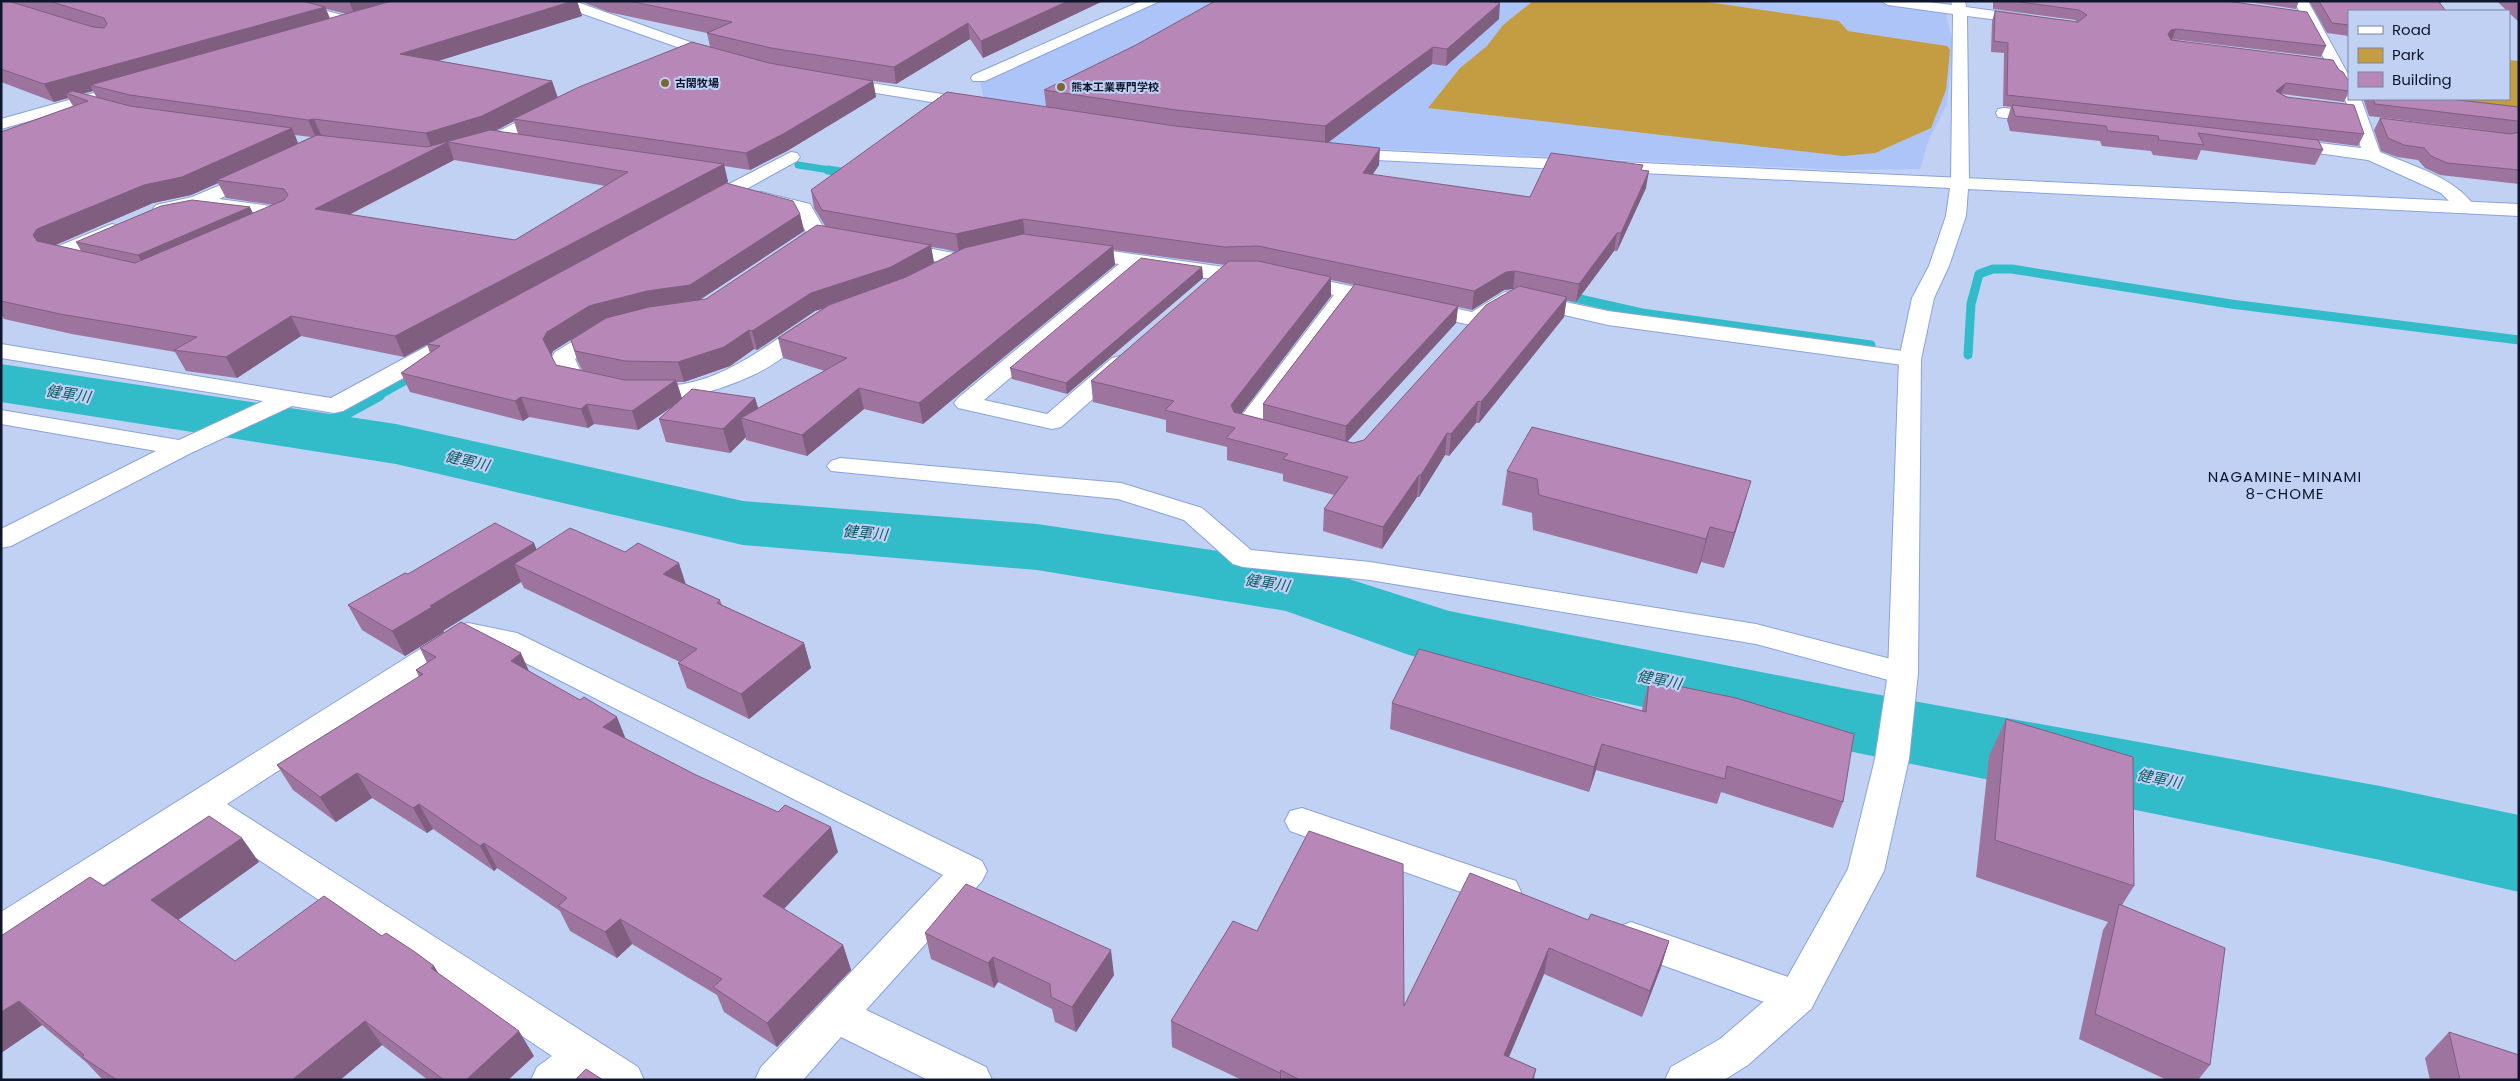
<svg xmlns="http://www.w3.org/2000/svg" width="2520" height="1081" font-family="Poppins,'Noto Sans JP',sans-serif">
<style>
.built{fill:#acc4f8}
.green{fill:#c49c42}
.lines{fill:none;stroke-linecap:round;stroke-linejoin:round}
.stream-far2{stroke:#32bcca;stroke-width:7}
.stream-far1{stroke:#32bcca;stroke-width:9}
.stream{stroke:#32bcca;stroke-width:12}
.river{fill:#32bcca;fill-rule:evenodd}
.street-casing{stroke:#8aa3db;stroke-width:2}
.secondary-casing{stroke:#8aa3db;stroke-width:2}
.street{fill:#fff;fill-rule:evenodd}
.secondary{fill:#fff;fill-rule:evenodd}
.wall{fill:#9d749d;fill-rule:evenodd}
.shaded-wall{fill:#7f5e80}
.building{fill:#b687b7;stroke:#7f5e80;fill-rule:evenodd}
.poi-dot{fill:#7c6636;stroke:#c0d1f4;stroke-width:2}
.labels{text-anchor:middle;stroke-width:4;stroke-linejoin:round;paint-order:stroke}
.far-poi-label{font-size:11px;font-weight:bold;fill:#0d162a;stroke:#c0d1f4;text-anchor:start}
.water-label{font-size:15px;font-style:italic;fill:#0e5a62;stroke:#c0d1f4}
.neighbourhood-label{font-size:15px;letter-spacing:1px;fill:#0d162a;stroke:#c0d1f4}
</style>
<rect width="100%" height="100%" fill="#c0d1f4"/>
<path class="built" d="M1160 1H1357L1484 10 1504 1H1533L1503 25 1487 47 1460 68 1429 108 1642 132 1947 46 1848 31 1839 21 1701 1 1746 4 1748 1H1875L1945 10 1953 43 1947 104 1929 139 1920 169 1841 170 1339 147 984 99 979 78 1071 35Z"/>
<path class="green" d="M1533 1H1701L1839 21 1848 31 1947 46 1950 50 1946 90 1931 128 1875 153 1843 156 1428 108 1460 68 1487 46 1503 25Z
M2509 60 2519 61V114L2402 99H2509Z"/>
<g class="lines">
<path class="stream-far2" d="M798 165 836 171"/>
<path class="stream-far1" d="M828 170 853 174
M1562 295 1642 313 1871 345
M1968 355 1971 304 1979 274 1993 269H2012L2231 304 2519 340
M377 396 420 372"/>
<path class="stream" d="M315 430 379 395"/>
<path class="river" d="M1 364 396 424 743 501 1037 524 1299 563 1449 611 1853 690 2380 786 2519 815V892L2380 860 1853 752 1438 663 1409 655 1286 611 1037 570 743 545 396 464 1 402Z"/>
<g class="street-casing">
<path id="street" d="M263 1H287L362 20 364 23 357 27 265 4Z
M1141 1H1160L985 81H973L971 78 973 75Z
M1881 1H1921L1952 5 1951 1H1965L1966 7 2031 16 2038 20 2031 24 1967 16 1969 182 1966 186H1954L1951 182 1953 14 1888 5Z
M2294 1H2308L2349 76V99H2361L2380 152C2412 166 2455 177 2475 207L2473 211H2459L2441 193 2368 160 2280 148 2277 144 2280 140 2286 139 2361 148 2345 99 2348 95 2341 91Z
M108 89 116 94 114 97 1 129V119Z
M549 106 555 107 557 111 555 115C534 126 492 155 469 150L466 146 469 142 489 136Z
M2004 108 2047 113 2053 114 2055 118 2053 122 2047 123 1998 117 1996 113 1998 109Z
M791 152 797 153 800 157 797 161 712 208H698L696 204 698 200Z
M256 170 262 171 265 175 262 179 219 199 292 209 295 213C289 221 276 224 266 222L265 216 214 210 205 205 163 215 156 213 153 209 156 205 192 197Z
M761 192 810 204 827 234C819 245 800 258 786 254L783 250 806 232 796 212 754 202 752 198 754 194Z
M112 224 119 226 122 230 119 234 76 253 86 256 89 260 86 264C74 267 61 261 49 258L46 254 49 250Z
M895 242 959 254 966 256 969 260 966 264 959 266 888 252 885 248 888 244Z
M1076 246 1224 267 1261 268 1264 272 1261 276C1223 286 1179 273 1141 267L984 400 1047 414 1112 358 1120 356 1128 358 1131 363 1128 368 1061 427 1052 429 958 408 954 403 958 398 1119 264 1069 256 1066 252 1069 248Z
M1294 274 1472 312 1505 292 1513 291 1608 311 1910 352 1918 354 1921 359 1918 364 1910 366 1608 325 1516 304 1483 324 1475 326 1353 299 1260 423 1277 428 1280 433 1277 438 1268 440 1236 432 1233 427 1334 295 1287 284 1284 280 1287 276Z
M811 320 819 322 822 327 819 332C797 346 775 366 751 376 715 392 674 405 635 395L631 390 635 385C651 381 668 387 684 384 729 376 766 346 803 322Z
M606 324 614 326 617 331 614 336 575 359 581 372 606 378 610 383 606 388 598 390 563 382 552 357 555 352 598 326Z
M461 330 469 332 472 337 469 342 343 411 334 413 292 406 191 453 11 546 1 548V529L156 451 1 424V410L179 440 263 401 1 358V344L331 398 453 332Z
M840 458 1121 483 1202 508 1251 550 1370 562 1756 624 1914 665 1918 673 1914 681 1903 684 1756 644 1370 580 1243 567 1233 564 1184 520 1118 499 831 471 827 466 831 461Z
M468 623 517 633 982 861 987 871 982 881 866 1010 986 1067 992 1080H928L841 1037 803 1080H755L761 1067 943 875 498 649 473 644 227 804 638 1067 644 1080H531L537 1067 552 1056 201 821 14 943 1 948V912L457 626Z
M1302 808 1516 881 1521 892 1516 903 1503 907 1290 831 1285 821 1290 811Z
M1631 922 1811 985 1817 997 1811 1009 1797 1014 1618 949 1612 938 1618 927Z"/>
</g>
<g class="secondary-casing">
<path id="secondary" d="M553 1H574L724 54 727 57 724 60H714L555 4Z
M839 78 974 99 982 104 974 109 833 86 831 83 833 80Z
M1341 149 2519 204V216L1968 189 1966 216 1949 266 1934 298 1921 359 1918 673 1909 759 1884 871 1811 1009 1748 1065 1724 1080H1665L1671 1067 1720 1039 1783 985 1848 869 1875 759 1888 673 1899 359 1912 298 1929 266 1946 216 1950 188 1335 158 1332 154 1335 150Z"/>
</g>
<use href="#street" class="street"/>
<use href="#secondary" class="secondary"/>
</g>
<path class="wall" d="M1 1H577L582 16 438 61 552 81 558 98 710 47 707 33 608 12 580 1H1103L983 58 970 39 896 84 873 81 876 97 787 151 750 170 724 166 728 182 657 221 800 214 804 231 701 299H706L825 226 814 208 811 190 1046 106 1044 90 1499 19 1446 66 1432 64 1328 142 1379 165 1372 175 1530 197 1642 170 1646 188 1617 251H1614L1576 302 1566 300 1564 317 1479 423H1476L1449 456 1445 455 1419 497H1417L1382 549 1323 531 1324 509 1334 495 1283 481V474L1227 460V447L1166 432V420L1093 402 1091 381 1225 265 1113 250 1115 265 923 424 864 409 807 456 746 440V437L730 453 666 442 659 419 673 406 638 430 594 424 588 428 529 417 523 421 410 392 401 373 430 353 427 344 404 357 301 336 237 378 186 371 175 352 72 334 4 319 1 314V132L73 106 68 98 54 102 1 82ZM326 9 347 14 330 19ZM93 91 97 98 82 94ZM514 121 518 134 496 131ZM295 135 311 137 298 143ZM454 160 606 186 515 240 349 215ZM218 183 226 198 274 205 253 213 76 242 81 251 56 245 153 203 191 195ZM931 247 944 249 956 252 934 263ZM1331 280 1354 285 1263 404V419L1241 414 1331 296ZM1514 289 1364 440 1353 443 1347 442 1456 323 1458 307 1472 310 1504 290ZM822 309 778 338 783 358 825 371 758 408 755 398H682L677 382H684L730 366 754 349 757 350 815 311ZM598 323 571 340 577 360 582 370 556 365 551 356 553 351 596 324Z
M1993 1H2226L2326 46 2321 57 2171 39 2339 70 2349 82V91L2344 102 2282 94 2364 134 2358 146 2319 141 2323 150 2315 165 2201 150 2197 160 2153 155 2151 151 2102 146 2100 141 2010 131 2007 120 2011 107 2003 106 2004 53 1991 52 1992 21 1995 11 2078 22 2075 20 1993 9Z
M2241 1H2299L2296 9Z
M2309 1H2442L2440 4 2349 11V36L2327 33Z
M2497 1H2519V22L2509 13V11H2507Z
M2365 99H2450L2519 107V184L2440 175 2425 168 2418 160 2397 157 2381 151 2374 130 2380 118 2510 133 2369 116 2364 101Z
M1202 267 1203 278 1067 394 1012 379 1010 368Z
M1507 471 1741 515 1724 568 1701 562 1697 574 1533 530 1532 513 1502 505Z
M534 543 536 549 686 584 720 600 722 605 804 643 811 668 749 719 687 688 678 663 680 662 524 588 521 582 443 631 444 632 405 656 362 630 348 605 408 574Z
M420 648 529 671 626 739 838 852 784 909 843 945 851 970 777 1047 724 1012 717 995 632 944 617 958 570 931 560 911 497 868 494 871 433 829 427 833 372 798 336 822 293 790 277 765 419 677 416 670 427 663Z
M1649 680 1843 802 1833 828 1721 792 1717 804 1596 770 1589 792 1390 729 1392 703 1642 711 1643 705Z
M2006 719 2134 886 2122 905 2210 1065 2198 1080H2167L2079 1039 2103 930 2108 922 1976 877 1989 756Z
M259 862 178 920 235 961 382 936 439 974 534 1056 508 1080H428L382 1045 340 1080H103L87 1063 42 1025 1 1053V936L104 886Z
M1588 920 1669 941 1661 967 1642 1017 1544 974 1509 1057 1536 1069 1534 1080H1242L1172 1047 1171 1021 1404 1006Z
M925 933 1114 975 1076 1032 1055 1022 1052 1009 998 982 994 988 931 959Z
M2449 1032 2519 1080H2430L2425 1058Z"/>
<path class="shaded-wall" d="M349 1H408L355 16Z
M573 1H577L582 16 406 71 400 54Z
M1068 1H1103L983 58 981 41Z
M1500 3 1499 19 1446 66 1447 49Z
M325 7 332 23 90 85 93 91 74 96 66 93 68 98 54 102 44 84Z
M968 23 970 39 896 84 894 67Z
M2176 29 2172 39 2167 40 2168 34 2171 30Z
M1433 47 1432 64 1325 145V126Z
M552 81 558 99 513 119 514 121 488 134 448 142 454 160 323 228 315 209 432 150 426 133Z
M873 81 876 97 787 151 750 170 746 153Z
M2286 83 2281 94 2276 91Z
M314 119 322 137 316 138 308 120Z
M292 128 299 146 217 180 218 183 191 195 153 203 48 248 44 254 33 235 37 229 144 185Z
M1380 148 1379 165 1362 190 1363 173Z
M724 164 728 182 404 357 395 336Z
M1649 171 1646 188 1617 251 1621 233Z
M250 207 255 217 144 266 138 255Z
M800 214 804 231 695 303 653 309 596 324 553 351 550 358 543 339 547 332 589 306Z
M1023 219 1025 237 959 252 956 234Z
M1617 233 1614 251 1576 302 1579 284Z
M931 245 934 263 894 285 815 311 757 350 752 331 811 293Z
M1113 246 1115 265 923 424 919 403Z
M1202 267 1203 278 1067 394 1066 383Z
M1515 271 1513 289 1504 290 1472 310 1474 291 1506 272Z
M1331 277V296L1232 426 1231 405Z
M1567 297 1564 317 1479 423 1481 402Z
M1458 306 1456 323 1345 444 1346 426Z
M291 316 301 336 237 378 226 357Z
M749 330 754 349 730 366 684 382 678 362Z
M676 380 682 400 638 430 632 411Z
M859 388 864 409 807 456 802 435Z
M521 397 529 417 523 421 515 401Z
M755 398 762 421 741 418 746 437 730 453 723 429Z
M1478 401 1476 423 1449 456 1451 434Z
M587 404 594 424 588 428 581 409Z
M1447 433 1445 455 1419 497 1421 475Z
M1419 475 1417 497 1382 549 1383 527Z
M1751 481 1741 515 1724 568 1734 533Z
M1710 527 1701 562 1697 574 1706 539Z
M534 543 544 568 514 564 521 582 443 631 444 632 405 656 392 631 430 606Z
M679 563 687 588 663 574Z
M804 643 811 668 749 719 741 694Z
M521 653 532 678 511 661Z
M617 717 627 742 603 727Z
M1602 744 1596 770 1589 792 1594 767Z
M357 773 372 798 336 822 320 797Z
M419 804 433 829 427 833 413 808Z
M831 827 838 852 772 921 763 896Z
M242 838 259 862 171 925 151 900Z
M484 843 497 868 494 871 480 846Z
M620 919 632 944 617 958 605 932Z
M1669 941 1661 967 1642 1017 1650 991Z
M843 945 851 970 777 1047 767 1023Z
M1549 948 1544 974 1499 1080 1504 1055Z
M1111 950 1114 975 1076 1032 1072 1007Z
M993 957 998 982 994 988 988 963Z
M434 966 449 990 431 968Z
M19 1001 42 1025 1 1053V1012Z
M365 1021 382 1045 340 1080H292Z
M519 1031 534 1056 508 1080H466Z
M1281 1070V1080H1280V1073Z"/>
<path class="building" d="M1 1H8L93 27 104 28 107 24 104 18 49 1H302L325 7 44 84 1 69Z
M392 1H573L400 54 552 81 482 116 426 133 314 119 308 120 130 95 90 85Z
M629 1H1068L981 41 968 23 894 67 771 48 707 33 732 22Z
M1215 1H1488L1500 3 1447 49 1433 47 1325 126 1176 110 1044 90 1136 45Z
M2013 1H2226L2307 12 2326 46 2176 29 2171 30 2168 34 2171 40 2333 60 2339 70 2343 72 2349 82V91L2286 83 2276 91 2286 97 2354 105 2364 134 2007 95 2008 43 1994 41 1995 11 2078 22 2087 15 2079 10Z
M2319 1H2438L2446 11H2349V25L2332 23Z
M692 42 769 63 873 81 783 134 746 153 513 119 579 87Z
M73 91 130 106 292 128 182 177 144 185 37 229 33 235 37 241 135 263 284 200 288 195 284 189 217 180 317 135 427 147 490 130 724 164 395 336 291 316 226 357 174 350 197 337 60 314 1 301V132L88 101 66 93ZM448 142 628 172 515 240 315 209Z
M947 92 1175 126 1380 148 1363 173 1530 197 1551 153 1643 165 1641 170 1649 171 1621 233H1617L1579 284 1515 271 1506 272 1474 291 1258 246 1224 247 1023 219 956 234 822 210 811 190Z
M2373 99H2450L2519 107V123L2517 121 2375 104Z
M2012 105 2318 140 2323 150 2198 133 2204 145 2159 140 2158 136 2108 131 2106 126 2015 116Z
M2380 118 2511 134 2519 132V170L2447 163 2431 156 2424 148 2404 145 2388 138Z
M726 183 793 201 800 214 690 285 647 291 589 306 547 332 543 339 556 365 625 380H676L632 411 587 404 581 409 521 397 515 401 401 373 440 346 427 344Z
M192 200 250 207 138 255 76 242 161 206Z
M817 225 931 245 891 267 811 293 752 331 749 330 724 347 678 362 625 361 575 351 571 340 606 318 649 307 706 299Z
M1023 234 1113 246 919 403 859 388 802 435 741 418 847 358 778 338 829 305 906 277 964 248Z
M1141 258 1202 267 1066 383 1010 368Z
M1229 261H1258L1331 277 1231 405 1234 412 1353 443 1364 440 1486 305 1519 286 1567 297 1481 402 1478 401 1451 434 1447 433 1421 475H1419L1383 527 1324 509 1348 477 1283 459 1288 454 1226 438 1235 428 1165 410 1174 401 1091 381Z
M1355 284 1458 306 1346 426 1263 404Z
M692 389 755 398 723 429 659 419Z
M1532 427 1751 481 1734 533 1710 527 1706 539 1539 495 1537 479 1507 471Z
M495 523 534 543 430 606 432 607 392 631 348 605 405 573 408 574Z
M570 528 625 552 638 543 679 563 663 574 720 600 717 603 804 643 741 694 678 663 697 649 514 564Z
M461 622 521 653 511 661 580 700 584 697 617 717 603 727 696 775 778 812 785 805 831 827 763 896 843 945 767 1023 713 987 722 979 620 919 605 932 558 906 567 898 484 843 480 846 419 804 413 808 357 773 320 797 277 765 423 674 416 670 436 657 420 648Z
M1419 649 1646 712 1649 680 1736 698 1854 734 1843 802 1727 766 1725 779 1602 744 1594 767 1392 703Z
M2006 719 2133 757 2134 886 1995 840Z
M209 816 242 838 151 900 235 961 324 896 382 936 386 933 415 952 434 966 431 968 519 1031 466 1080H444L365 1021 292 1080H117L82 1057 84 1055 19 1001 1 1012V936L90 877 104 886Z
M1309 831 1403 864 1404 1006 1470 873 1588 920 1591 914 1669 941 1650 991 1549 948 1504 1055 1536 1069 1532 1080H1300L1281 1070 1280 1073 1171 1021 1233 921 1257 931Z
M966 884 1111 950 1072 1007 1051 997 1050 984 993 957 988 963 925 933Z
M2119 904 2225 948 2210 1065 2095 1014Z
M2449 1032 2519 1055V1080H2460Z
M586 1069 603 1080H575Z"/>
<g class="poi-dot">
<circle cx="665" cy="83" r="5"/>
<circle cx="1061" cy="87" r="5"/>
</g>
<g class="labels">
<g class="far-poi-label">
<text x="675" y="87">古閑牧場</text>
<text x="1071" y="91">熊本工業専門学校</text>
</g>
<g class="water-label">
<text transform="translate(68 394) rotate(9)" y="5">健軍川</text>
<text transform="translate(467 461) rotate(13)" y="5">健軍川</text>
<text transform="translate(865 533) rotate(5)" y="5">健軍川</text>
<text transform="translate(1267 583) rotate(9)" y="5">健軍川</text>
<text transform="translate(1659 680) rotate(11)" y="5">健軍川</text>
<text transform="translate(2159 779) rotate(11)" y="5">健軍川</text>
</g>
<g class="neighbourhood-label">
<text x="2285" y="482">NAGAMINE-MINAMI<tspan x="2285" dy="17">8-CHOME</tspan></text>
</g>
</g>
<rect width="2520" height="1081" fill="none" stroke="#0d162a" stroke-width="5"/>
<rect x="2348" y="10" width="162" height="90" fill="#c0d1f4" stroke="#7886a3"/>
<rect x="2358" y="26" width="25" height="8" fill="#ffffff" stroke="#7886a3"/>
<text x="2392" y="35" font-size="15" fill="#0d162a">Road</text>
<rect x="2358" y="48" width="25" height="15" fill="#c49c42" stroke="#7886a3"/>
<text x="2392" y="60" font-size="15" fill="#0d162a">Park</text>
<rect x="2358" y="72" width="25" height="15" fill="#b687b7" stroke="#7886a3"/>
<text x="2392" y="85" font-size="15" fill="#0d162a">Building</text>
</svg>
